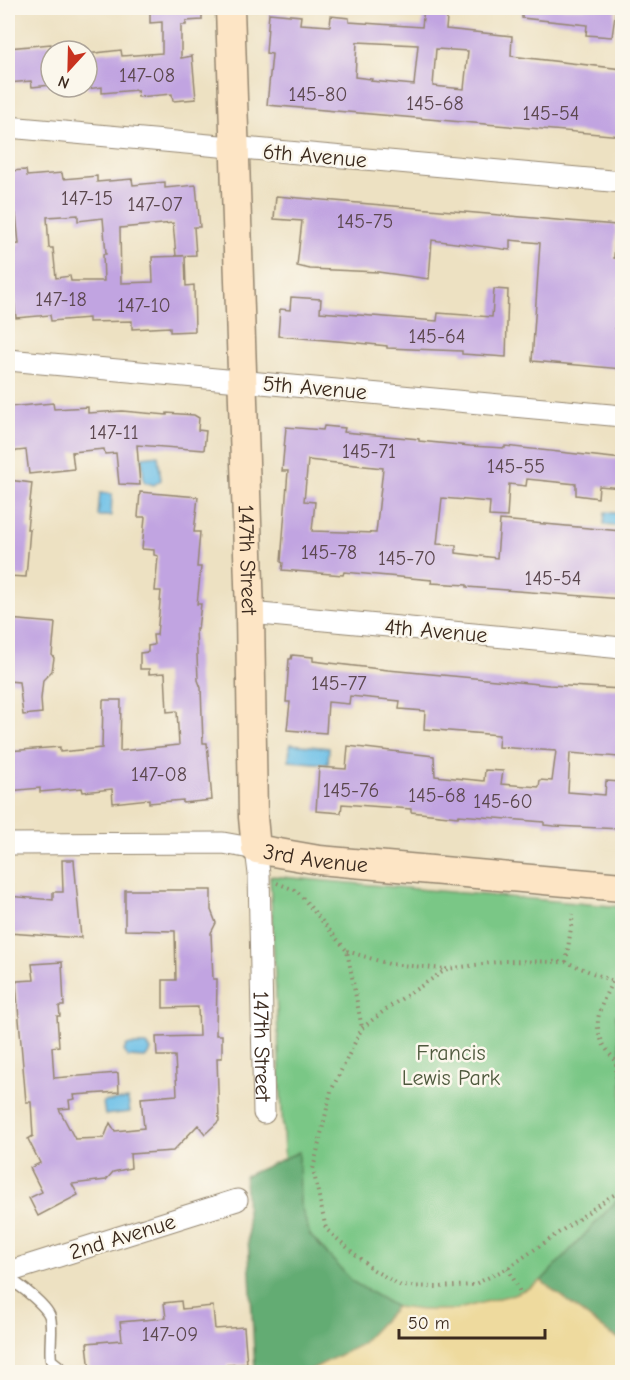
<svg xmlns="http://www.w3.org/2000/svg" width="630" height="1380" font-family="'Comic Neue',sans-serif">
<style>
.green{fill:#7ac786;stroke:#5a7852;stroke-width:1.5}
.forest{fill:#63ac73;stroke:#4f6b48;stroke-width:1.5}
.sand{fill:#eeda9e;stroke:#94825e;stroke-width:1.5}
.water{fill:#6bbfe7;stroke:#537482;stroke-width:1.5}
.building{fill:#c1a4e1;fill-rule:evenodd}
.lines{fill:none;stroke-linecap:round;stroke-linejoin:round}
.lane-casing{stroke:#948670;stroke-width:13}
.street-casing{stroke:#948670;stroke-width:23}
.secondary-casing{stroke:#948670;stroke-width:31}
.path{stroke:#948670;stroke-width:4;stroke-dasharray:1.5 4.5;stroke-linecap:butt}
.lane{stroke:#fff;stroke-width:10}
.street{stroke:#fff;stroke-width:21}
.secondary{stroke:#fde5c5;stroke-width:28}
.labels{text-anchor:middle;stroke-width:5;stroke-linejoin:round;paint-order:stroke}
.number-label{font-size:20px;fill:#5c484f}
.street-label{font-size:22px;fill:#3b2a1e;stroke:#fbf7ec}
.park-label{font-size:22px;fill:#4e593d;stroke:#fbf7ec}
</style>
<rect width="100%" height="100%" fill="#fbf7ec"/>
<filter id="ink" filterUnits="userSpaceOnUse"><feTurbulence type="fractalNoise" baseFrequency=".0167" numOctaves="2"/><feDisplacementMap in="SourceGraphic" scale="12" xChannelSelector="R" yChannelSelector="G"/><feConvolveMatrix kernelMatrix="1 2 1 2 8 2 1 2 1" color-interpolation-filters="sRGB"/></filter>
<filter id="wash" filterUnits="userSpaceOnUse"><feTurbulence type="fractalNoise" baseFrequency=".008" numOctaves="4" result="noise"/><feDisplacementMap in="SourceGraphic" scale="24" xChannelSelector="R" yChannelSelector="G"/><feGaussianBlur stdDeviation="1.35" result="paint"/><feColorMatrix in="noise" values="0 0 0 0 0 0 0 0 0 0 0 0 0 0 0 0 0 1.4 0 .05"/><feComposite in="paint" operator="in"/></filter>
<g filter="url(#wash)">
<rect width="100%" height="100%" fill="#ede1c2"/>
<path class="green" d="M270 876 622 907V1347L411 1314 319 1329 286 1192Z"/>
<path class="forest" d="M616 1015H622V1065V1062Z
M299 1152 300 1203 310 1235 353 1282 396 1307 360 1345 306 1372H255L245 1176Z
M622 1195V1339L611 1335 541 1281Z"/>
<path class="sand" d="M541 1281 611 1335 622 1340V1372H306L360 1345 396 1307 422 1310H455L511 1295 529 1288Z"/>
<path class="water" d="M158 455 161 480 154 485 144 482 142 457Z
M100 493 112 494 111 516H98Z
M605 512 622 514V527L604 525Z
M290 744 329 748 328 764 289 761Z
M127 1045H147L151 1050 150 1053 145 1058 128 1057 124 1051Z
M128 1099 130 1112 105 1115 103 1102Z"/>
<g id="blocks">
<path class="building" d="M150 8H202V20L186 21V25H181V58L192 56 196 99 173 101 172 94 138 97 137 90 102 93V87L87 89V54L121 50 122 56 162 53V22L150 23Z
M424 8H448L446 29 512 36 511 56 622 69 620 103 622 104V136L267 105 272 54 266 53 269 13 301 16 300 24 330 26 331 16 349 18V22L422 27ZM357 42 418 45 414 85 371 81 372 79 355 77ZM436 49 468 51 464 89 433 86Z
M522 8H616L612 37 586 35 587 25 522 18Z
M51 44V85L32 87 31 81 8 83V48Z
M26 170 27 176 62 173 63 179 97 176V182L132 179 133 185 165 182V188L196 185 200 227H194L196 255 176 256 173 223 120 228 121 283 153 282 152 257 185 256 186 286 194 285 195 331 170 332V327L132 329V321L89 322V318L51 321 50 315 16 318 10 263H8V245L19 244 16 214H8V171ZM78 215V221L103 218 106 254H103L104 281H71L70 276 56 278 53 248H49L47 217Z
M276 196 616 225 614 258 622 259V296H617L615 328 622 329V369L532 361 540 243 510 240V250L432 240 429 279 378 272 310 269 297 266 302 221 274 219Z
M494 289 508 290 506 357 462 354V351L387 348V346L349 342 278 336 280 309 290 310 291 297 321 299 320 312 437 321 438 313 492 317Z
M53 403 54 409 88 407V413L122 411 167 415V413L194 415 199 418 198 430 206 431 204 450 137 445 140 485 119 484 116 453 105 454 104 449 72 452 74 469 29 474 26 450 8 452V407Z
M324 426 345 428 344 432 419 439V441L470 446 505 448V446L622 459V488L599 486 598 498 576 495V484L527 479 526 486 509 484 507 517 489 516 490 502 442 498 437 544 456 545V553L497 558 500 520 621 531 619 559H622V599L467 587V585L431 583 432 580 344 572 343 575 282 570 283 563 281 562 288 471H282L286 427 323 430ZM308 460 383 468 376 533 312 531 315 502 304 501Z
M8 480 32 483 27 529H30L26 577 8 576Z
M140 492 198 497 194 532H200L197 567H201L197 604H201L198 629H196L198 680 201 688 203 743H207L212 800 183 803V800L149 803V799L113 803 112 789 83 792 82 788 40 792V788L8 791V751L60 747V752L102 748 103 700H121L120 751 179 745 177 711 167 712 165 673 149 674V669H140V653L148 652V646L154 645 153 635H157L161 591H155L158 556 154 555V550L142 549 145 517H138Z
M8 619 55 623 52 655 54 658 52 671 43 680 41 699 42 713 23 715 19 682 8 681Z
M292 655 313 657V661L388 670 549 685 622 689 619 757 570 753 568 792 605 795 606 781 622 782V829L554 826 544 825V822L459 815 458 817 411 812V809L342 804 341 813 316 811 319 767 346 769 348 746 434 756 435 776 484 781 485 770 503 771 501 784 539 787 540 780 552 781 556 751 498 747 499 735 424 729 425 711 399 709 400 701 350 696 349 704 328 702 326 733 287 730 290 702H286L289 659H291Z
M62 860H74L81 938 8 933V896L53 900V892H63Z
M125 890H211V910L216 923 211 933 213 979H217V981L216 1035H222V1058H217L219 1121 205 1134 198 1125 173 1151 130 1154 131 1168 113 1172 106 1180 72 1184 78 1195 38 1216 29 1198 42 1192 30 1168 40 1163 28 1139 33 1136 31 1102H26L16 984 17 981 34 980 32 964 62 962 64 1006H59L60 1016H57L59 1046 52 1047 54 1078 118 1073 119 1092 74 1095 75 1099 69 1100 70 1108 59 1109 75 1139 104 1138 110 1123 115 1131 144 1128 141 1098 177 1095 175 1056H157L156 1037 199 1036 198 1007 163 1008V980H176L175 931 125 930Z
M181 1301 182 1309 213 1306 215 1329 244 1327 247 1364 227 1365V1372H161L160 1369 90 1372 87 1343 122 1340 120 1322 166 1318 164 1303Z"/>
</g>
</g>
<g filter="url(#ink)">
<use href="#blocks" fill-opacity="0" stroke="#948670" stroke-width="1.5"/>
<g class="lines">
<g class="lane-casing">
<path id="lane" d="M8 1279C18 1283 47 1306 50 1317 53 1329 49 1347 51 1360L66 1372"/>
</g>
<g class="street-casing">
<g id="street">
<path d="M8 127 622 182"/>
<path d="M8 360 622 416"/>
<path d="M250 613 622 648"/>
<path id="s1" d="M8 844 223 843 256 849 259 874 264 1113"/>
<path d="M8 1272 237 1200"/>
</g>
</g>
<g class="secondary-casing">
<g id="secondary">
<path id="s2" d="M230 8 250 613 253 817 256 849 319 860 622 887"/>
</g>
</g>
<path class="path" d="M277 883 297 891 347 951 362 1028
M347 951 389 964 446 969
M566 962 573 914
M612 982C596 1014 589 1032 616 1061V1080L622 1098
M622 985 566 962 504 961 447 969 389 1007 362 1028 331 1091 313 1169 326 1229 372 1269 401 1286 439 1287 473 1285 508 1268 607 1199 622 1190
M508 1268 521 1294"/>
<use href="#lane" class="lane"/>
<use href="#street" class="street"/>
<use href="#secondary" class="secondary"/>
</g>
</g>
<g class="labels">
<g class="number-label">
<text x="147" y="82">147-08</text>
<text x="318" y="101">145-80</text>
<text x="435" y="110">145-68</text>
<text x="551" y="120">145-54</text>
<text x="87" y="205">147-15</text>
<text x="155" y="211">147-07</text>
<text x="365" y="228">145-75</text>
<text x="61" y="306">147-18</text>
<text x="144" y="312">147-10</text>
<text x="437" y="343">145-64</text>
<text x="114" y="439">147-11</text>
<text x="369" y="458">145-71</text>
<text x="516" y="473">145-55</text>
<text x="329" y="559">145-78</text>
<text x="407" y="565">145-70</text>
<text x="553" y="585">145-54</text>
<text x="339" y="690">145-77</text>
<text x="159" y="781">147-08</text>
<text x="351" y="797">145-76</text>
<text x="437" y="802">145-68</text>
<text x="503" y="808">145-60</text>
<text x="170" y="1341">147-09</text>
</g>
<g class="street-label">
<text transform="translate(315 155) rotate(5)" y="8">6th Avenue</text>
<text transform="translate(315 387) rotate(5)" y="8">5th Avenue</text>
<text dy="8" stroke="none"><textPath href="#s2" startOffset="552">147th Street</textPath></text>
<text transform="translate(436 630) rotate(5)" y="8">4th Avenue</text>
<text dy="8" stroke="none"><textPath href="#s2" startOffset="902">3rd Avenue</textPath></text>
<text dy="8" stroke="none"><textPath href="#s1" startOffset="446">147th Street</textPath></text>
<text transform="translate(122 1236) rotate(-17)" y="8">2nd Avenue</text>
</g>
<g class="park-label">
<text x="451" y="1060">Francis<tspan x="451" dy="25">Lewis Park</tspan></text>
</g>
</g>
<rect width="630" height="1380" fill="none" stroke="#fbf7ec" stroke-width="30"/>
<g transform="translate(69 69) rotate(202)"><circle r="28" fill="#fbf7ec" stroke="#aea59a" stroke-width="1.5"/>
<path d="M0-4.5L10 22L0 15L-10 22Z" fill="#c8321e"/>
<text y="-9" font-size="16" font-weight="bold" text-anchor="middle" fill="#3b2a1e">N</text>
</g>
<path d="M399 1329v9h146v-9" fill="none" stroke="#3b2a1e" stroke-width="3"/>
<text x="408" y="1329" font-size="18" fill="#3b2a1e" stroke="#fbf7ec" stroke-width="4.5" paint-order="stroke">50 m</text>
</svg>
